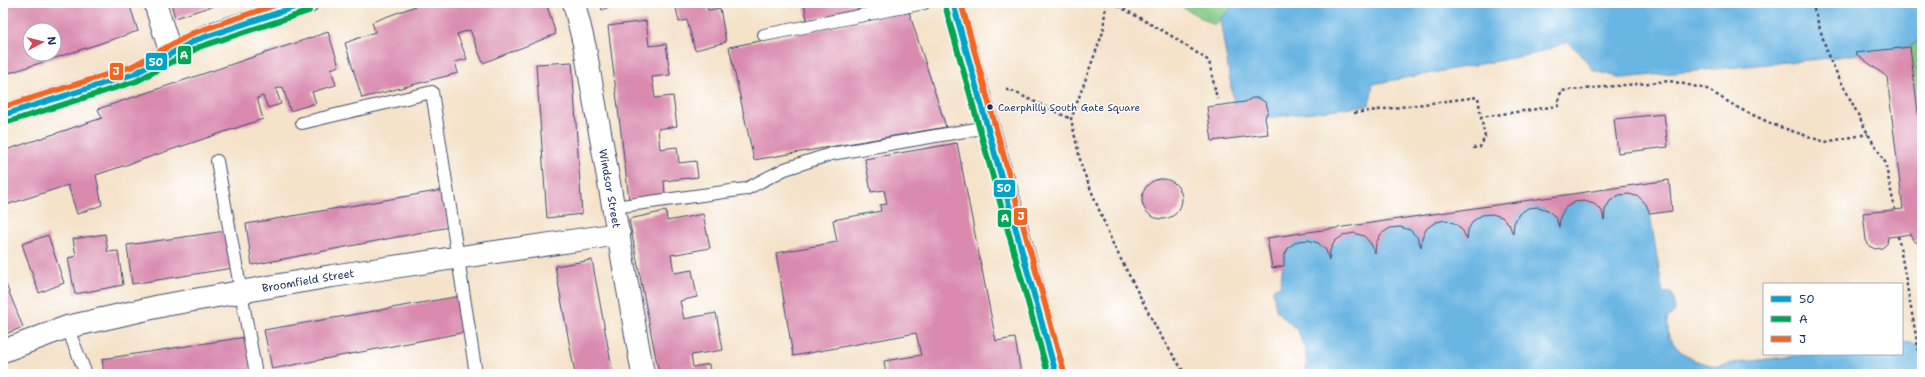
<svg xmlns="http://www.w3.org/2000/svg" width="1925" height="377" font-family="'Shantell Sans',sans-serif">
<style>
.green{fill:#81c781;stroke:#4e7b70}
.water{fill:#6ab6e3;stroke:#4272a0}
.building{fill:#d98aad;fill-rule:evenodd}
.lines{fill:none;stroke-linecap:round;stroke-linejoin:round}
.lane-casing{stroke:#3c4a6e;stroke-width:14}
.street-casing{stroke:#3c4a6e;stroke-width:24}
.secondary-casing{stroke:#3c4a6e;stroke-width:24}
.path{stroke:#3c4a6e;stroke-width:2.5;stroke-dasharray:3 3;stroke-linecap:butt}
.lane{stroke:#fff;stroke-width:12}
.street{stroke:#fff;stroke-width:22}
.secondary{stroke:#ffe4c6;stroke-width:22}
.bus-1-casing{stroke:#fff;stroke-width:9}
.bus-2-casing{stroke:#fff;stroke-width:9}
.bus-3-casing{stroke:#fff;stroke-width:9}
.bus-1{stroke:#01a3c8;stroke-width:6}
.bus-2{stroke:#00a651;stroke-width:6}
.bus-3{stroke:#f26522;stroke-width:6}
.bus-dot{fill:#1b2f5e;stroke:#fff;stroke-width:1.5}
.labels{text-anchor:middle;stroke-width:3;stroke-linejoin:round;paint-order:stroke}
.bus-label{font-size:10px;fill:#1b2f5e;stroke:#fff;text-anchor:start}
.street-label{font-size:11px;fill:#1b2f5e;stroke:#fff}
.line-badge{stroke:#fff;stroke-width:1.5}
.badge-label{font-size:11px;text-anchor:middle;font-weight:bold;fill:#fff}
</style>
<rect width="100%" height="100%" fill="#fff"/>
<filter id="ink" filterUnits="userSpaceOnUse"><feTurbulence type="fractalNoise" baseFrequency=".025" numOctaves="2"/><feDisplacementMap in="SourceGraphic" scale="8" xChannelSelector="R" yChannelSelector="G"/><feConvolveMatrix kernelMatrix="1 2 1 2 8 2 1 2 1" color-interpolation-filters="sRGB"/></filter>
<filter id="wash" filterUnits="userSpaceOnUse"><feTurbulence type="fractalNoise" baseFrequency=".012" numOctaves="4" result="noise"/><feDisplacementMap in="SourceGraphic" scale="16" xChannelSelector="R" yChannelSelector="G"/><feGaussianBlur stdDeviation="0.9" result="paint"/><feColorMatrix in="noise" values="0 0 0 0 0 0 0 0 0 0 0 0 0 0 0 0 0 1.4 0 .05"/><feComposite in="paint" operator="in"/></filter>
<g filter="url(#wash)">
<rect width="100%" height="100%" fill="#f4e2c9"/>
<path class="green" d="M1175 3H1230L1232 9 1214 25Z
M1922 38V145L1910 47Z"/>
<path class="water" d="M1230 3H1922V38L1910 47 1829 58 1623 78 1594 71 1580 53 1568 42 1534 54 1373 84 1369 105 1265 118C1269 109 1266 95 1253 98 1246 99 1243 103 1234 104L1220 19 1231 9Z
M1629 194C1641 198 1646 203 1650 214L1663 293H1671L1674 298 1675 312 1667 318 1669 338 1680 351 1694 360 1717 367 1735 363 1811 354H1902V342L1919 344 1922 342V370L1908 374H1309L1307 371 1306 353 1298 331 1276 310 1273 289 1280 286C1282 277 1282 262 1285 255 1292 239 1315 235 1326 250 1327 252 1328 256 1329 259 1334 229 1363 224 1375 252 1375 250 1375 246 1376 243 1381 230 1398 223 1410 230 1416 234 1419 240 1421 246 1421 243 1421 239 1422 236 1427 223 1444 216 1456 224 1462 227 1465 233 1467 239 1467 236 1467 232 1468 230 1473 216 1490 209 1503 217 1508 221 1511 227 1513 233 1513 230 1513 226 1514 223 1521 200 1551 203 1559 226 1559 223 1559 219 1560 216 1566 200 1591 195 1601 210 1603 212 1603 217 1604 219 1607 202 1612 196 1629 194Z"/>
<g id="blocks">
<path class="building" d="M3 3H129L138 31 3 75ZM30 30H54V54H30Z
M171 3H222L175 18Z
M424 3H546L556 34 483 63 470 30 457 34 467 59 455 62 458 73 362 98 345 43 375 32 372 22Z
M600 3H618L602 10Z
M675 3H706L708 10 720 8 726 42 695 50 687 20 679 22Z
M804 3H884L885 4 807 20Z
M909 12 946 127 754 160 729 47Z
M646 21 649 46 666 44 670 75 652 77 655 98 673 96 677 126 658 129 660 149 677 147 679 163 696 161 698 177 664 181 665 194 629 199 608 26Z
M328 32 339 66 331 69 336 85 312 92 316 103 290 111 283 87 276 89 281 104 268 108 263 96 257 98 263 119 96 175 102 205 77 214 68 185 3 206V151L102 118 98 109Z
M1910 47 1922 145V243L1919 244 1913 240 1910 234 1898 236 1888 237 1887 244 1882 248 1875 249 1869 246 1866 240 1863 213 1903 209 1887 77 1855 53Z
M572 62 582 214 547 218 536 64Z
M1252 98H1259L1266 103 1268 110 1265 118 1268 134 1212 141 1207 107 1245 102Z
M1664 114 1668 147 1618 153 1614 119Z
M957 143 996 341 1015 338 1021 374H886L884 361 921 355 916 333 793 356 776 253 837 242 833 220 881 211 880 205 887 204 884 190 871 192 865 159Z
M1142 199a20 20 0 1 1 40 0a20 20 0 1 1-40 0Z
M1669 180 1672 211 1650 214 1646 204 1639 197 1629 194 1619 195 1610 201 1605 210 1604 220 1602 211 1594 204 1584 201 1574 202 1565 208 1560 217 1559 227 1556 218 1548 210 1538 207 1528 208 1519 214 1514 223 1513 234 1509 224 1502 217 1492 214 1482 215 1473 221 1468 230 1467 240 1463 231 1456 224 1446 220 1436 222 1427 228 1422 237 1421 247 1417 237 1410 230 1400 227 1390 228 1381 234 1376 243 1375 253 1371 244 1364 236 1354 233 1344 235 1335 241 1330 250 1329 260 1326 250 1318 243 1308 240 1298 241 1289 247 1284 256V266L1272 268 1267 238Z
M443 190 449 227 252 265 246 224Z
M666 211 667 221 703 214 710 248 671 255 674 273 692 270 697 297 680 301 684 319 716 313 723 350 691 355 693 367 709 364 710 374H659L629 219Z
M226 231 233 268 132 284 127 245Z
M105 234 108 252 118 251 123 285 75 294 68 258 76 256 73 239Z
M48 235 64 283 39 293 22 244Z
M592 260 613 374H575L555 266Z
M5 282 23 327 3 335V283Z
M461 296 466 332 272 369 264 330Z
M246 337 252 374H104L102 359Z"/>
</g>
</g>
<g filter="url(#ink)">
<use href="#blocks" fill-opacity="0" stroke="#3c4a6e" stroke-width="1"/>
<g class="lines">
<g class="lane-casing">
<path id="lane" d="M764 35 924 3
M302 123 432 92 476 374
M217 161 256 374
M614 207 746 189 785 169 831 154 988 127
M67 327 86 374"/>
</g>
<g class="street-casing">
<g id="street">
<path d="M155 3 171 54"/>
<path id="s1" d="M574 3 585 48 643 374"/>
<path id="s2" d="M3 351 67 327 165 305 332 276 619 234"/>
</g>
</g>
<g class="secondary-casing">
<path id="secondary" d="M953 3 1016 225 1056 374
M3 115 134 74 196 40 214 33 307 3"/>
</g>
<path class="path" d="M1106 3 1103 32 1071 119 1082 168 1113 244 1159 333 1185 374
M1113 3 1170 35 1209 61 1217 99
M1812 3 1829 58 1868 134 1885 162 1895 210
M981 5 997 3
M1006 90H1010L1071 119
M1354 113 1478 97 1481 117 1558 106 1561 91 1670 81 1707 89 1740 109 1777 126 1825 142 1868 134
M1473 148 1480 147 1485 137 1481 117
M1898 236 1922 369"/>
<use href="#lane" class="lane"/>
<use href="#street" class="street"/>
<use href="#secondary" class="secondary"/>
<g class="bus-1-casing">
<path id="bus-1" d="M953 3 1056 374
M3 115 134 74 196 40 307 3"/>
</g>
<g class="bus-2-casing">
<path id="bus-2" d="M945 5 1048 374
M5 123 137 81 199 47 309 11"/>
</g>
<g class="bus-3-casing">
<path id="bus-3" d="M961 3 1064 372
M3 107 131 67 193 33 281 3"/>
</g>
<use href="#bus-1" class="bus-1"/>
<use href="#bus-2" class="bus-2"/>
<use href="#bus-3" class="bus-3"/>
</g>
</g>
<circle class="bus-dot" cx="990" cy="107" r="3.5"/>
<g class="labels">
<g class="bus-label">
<text x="998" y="111">Caerphilly South Gate Square</text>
</g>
<g class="street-label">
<text dy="4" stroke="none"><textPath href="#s1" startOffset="189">Windsor Street</textPath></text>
<text dy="4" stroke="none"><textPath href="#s2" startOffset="314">Broomfield Street</textPath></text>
</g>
</g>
<g class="line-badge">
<rect x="177" y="45" width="15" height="20" rx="4" fill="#00a651"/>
<rect x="145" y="52" width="23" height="19" rx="4" fill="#01a3c8"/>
<rect x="109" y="62" width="15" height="19" rx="4" fill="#f26522"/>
<rect x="993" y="179" width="23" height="19" rx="4" fill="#01a3c8"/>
<rect x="1013" y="207" width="15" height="19" rx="4" fill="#f26522"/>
<rect x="997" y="209" width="15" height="19" rx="4" fill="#00a651"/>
</g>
<g class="badge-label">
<text x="184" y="59">A</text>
<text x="156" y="66">50</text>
<text x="116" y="75">J</text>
<text x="1004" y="192">50</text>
<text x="1021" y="220">J</text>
<text x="1005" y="222">A</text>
</g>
<rect width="1925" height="377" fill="none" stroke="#fff" stroke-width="16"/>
<rect x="1763" y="283" width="140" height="72" fill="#ffffff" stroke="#a4acbf"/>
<rect x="1771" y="296" width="20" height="6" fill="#01a3c8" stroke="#a4acbf"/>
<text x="1799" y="303" font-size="12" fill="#1b2f5e">50</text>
<rect x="1771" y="316" width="20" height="6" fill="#00a651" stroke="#a4acbf"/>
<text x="1799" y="323" font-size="12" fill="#1b2f5e">A</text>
<rect x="1771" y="336" width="20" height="6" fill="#f26522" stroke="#a4acbf"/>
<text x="1799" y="343" font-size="12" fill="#1b2f5e">J</text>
<g transform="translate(42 42) rotate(83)"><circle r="19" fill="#ffffff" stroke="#a4acbf"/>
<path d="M0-3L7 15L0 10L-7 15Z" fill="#d1495b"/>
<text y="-6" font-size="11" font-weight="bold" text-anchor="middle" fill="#1b2f5e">N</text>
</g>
</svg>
